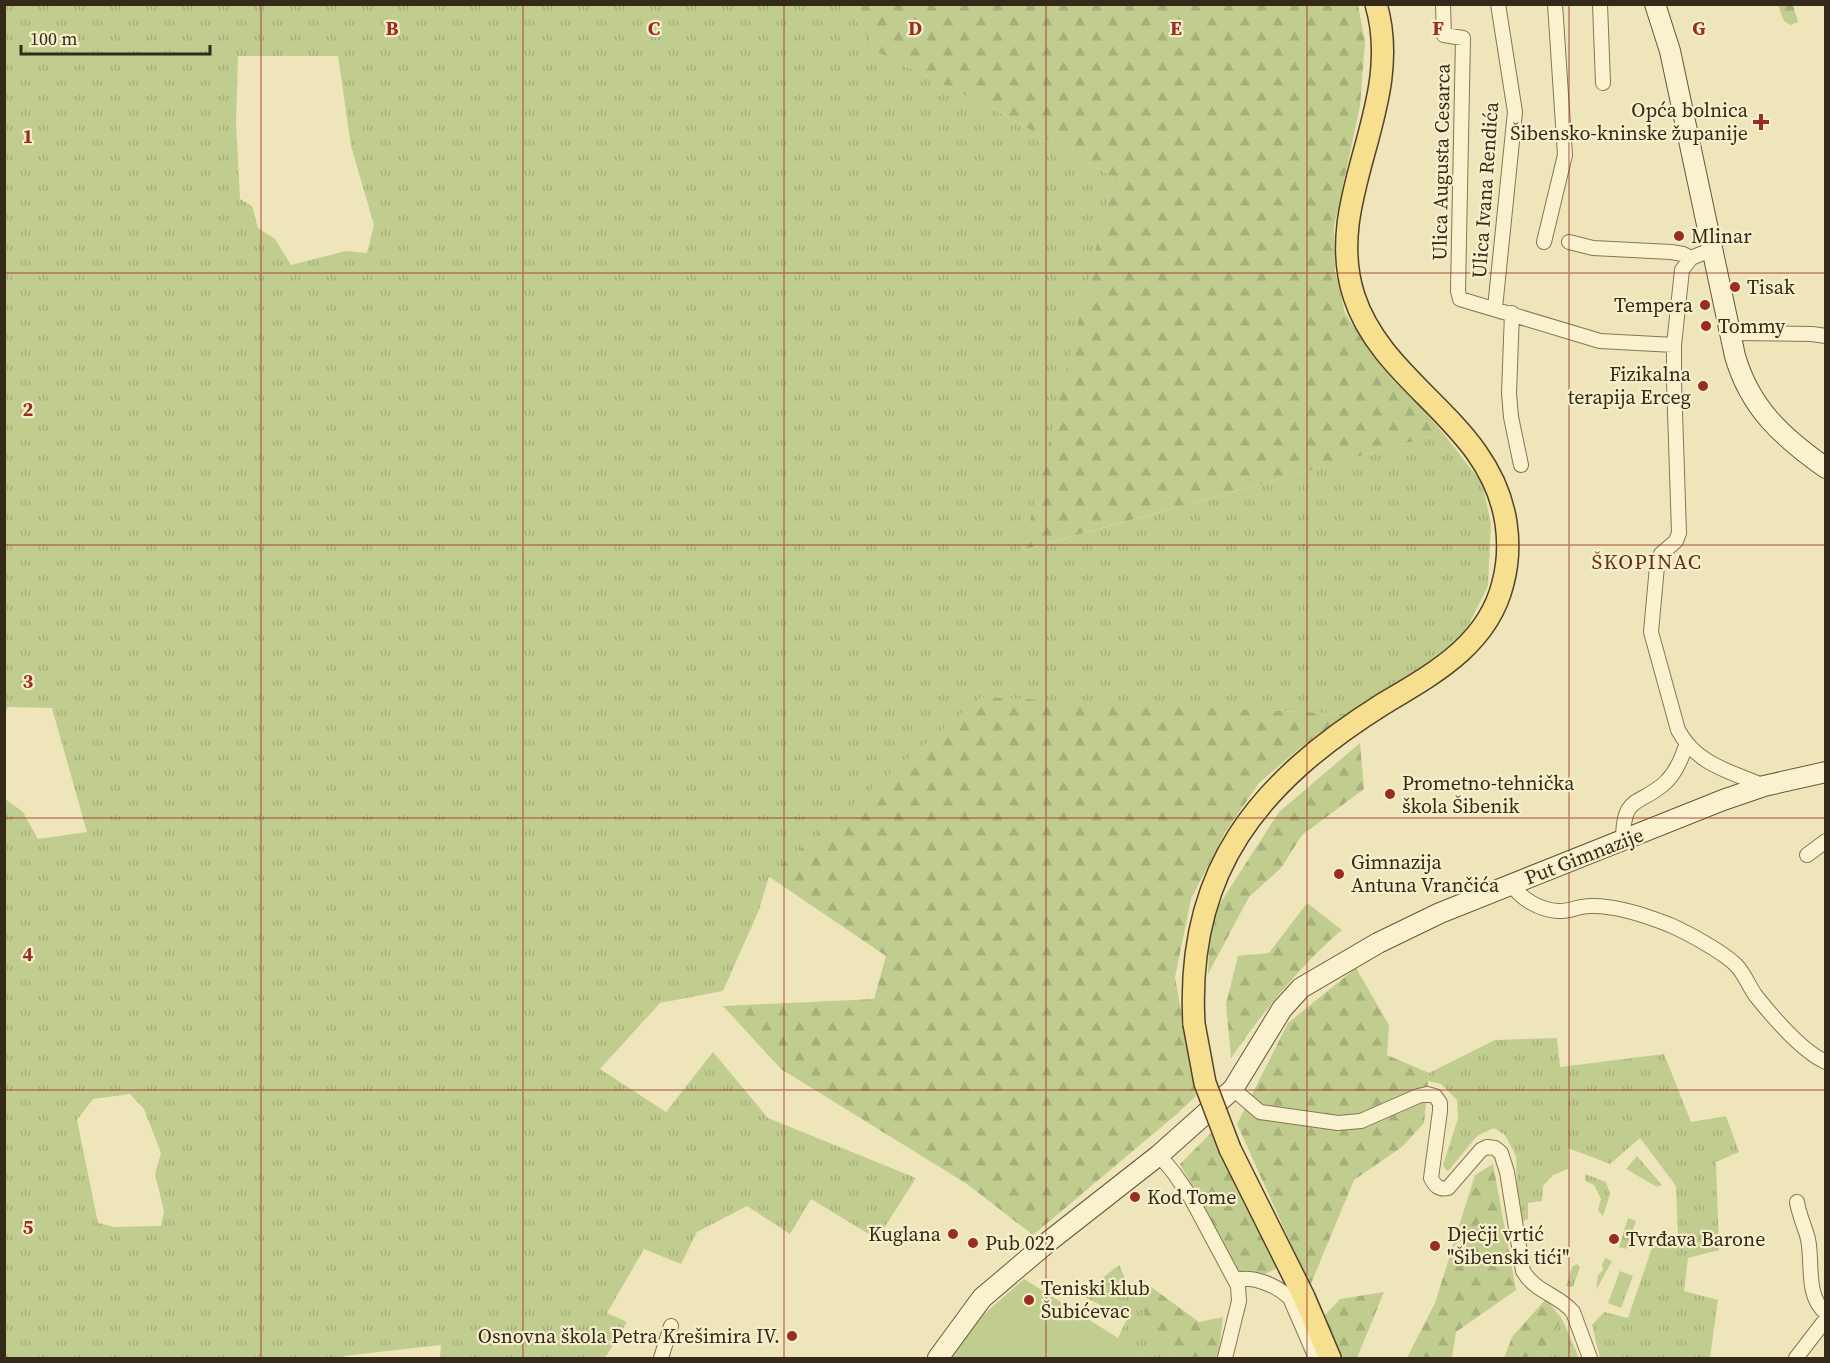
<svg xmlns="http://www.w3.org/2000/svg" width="1830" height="1363" font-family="'Source Serif 4',serif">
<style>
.grass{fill:url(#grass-tufts);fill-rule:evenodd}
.forest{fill:url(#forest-firs)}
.pitch{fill:#c0cd8f}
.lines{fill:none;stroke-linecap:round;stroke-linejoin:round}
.street-casing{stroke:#877555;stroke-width:16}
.secondary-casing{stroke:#695538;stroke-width:22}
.primary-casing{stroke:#54422a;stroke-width:24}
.street{stroke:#faf2cf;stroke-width:14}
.secondary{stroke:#faf2cf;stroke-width:20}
.primary{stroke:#f6e090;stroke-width:21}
.primary-bridge-casing{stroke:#54422a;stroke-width:24;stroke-linecap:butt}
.primary-bridge{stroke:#f6e090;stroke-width:21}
.grid{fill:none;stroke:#982e22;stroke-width:1.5;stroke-opacity:0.55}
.poi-dot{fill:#982e22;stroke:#f7eecb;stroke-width:2}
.labels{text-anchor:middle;stroke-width:4.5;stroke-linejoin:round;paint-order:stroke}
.poi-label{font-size:20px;fill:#352a1a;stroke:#f7eecb;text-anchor:start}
.street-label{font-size:20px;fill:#352a1a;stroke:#f7eecb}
.neighbourhood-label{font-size:21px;letter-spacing:1.5px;fill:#643018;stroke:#f7eecb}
.grid-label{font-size:20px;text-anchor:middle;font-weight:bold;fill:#982e22;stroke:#f7eecb;stroke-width:4.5;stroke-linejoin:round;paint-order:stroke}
</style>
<defs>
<pattern id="grass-tufts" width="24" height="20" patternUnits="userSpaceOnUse" patternTransform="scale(1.5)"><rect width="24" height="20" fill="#c0cd8f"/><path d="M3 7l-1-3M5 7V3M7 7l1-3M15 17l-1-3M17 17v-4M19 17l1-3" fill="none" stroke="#a6b07b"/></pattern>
<pattern id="forest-firs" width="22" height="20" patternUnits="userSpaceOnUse" patternTransform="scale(1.5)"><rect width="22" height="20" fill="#c0cd8f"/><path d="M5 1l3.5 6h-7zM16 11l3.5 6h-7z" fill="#a6b07b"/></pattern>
</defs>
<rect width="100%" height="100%" fill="#efe5bb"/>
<path class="grass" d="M5 5H847L879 53 994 109 1113 177 1024 550 1443 433 1482 483 1491 524 1488 586 1463 636 1425 665 1348 714 981 698 769 876 759 910 723 991 660 1003 600 1069 666 1112 713 1052 768 1118 916 1178 877 1239 811 1199 790 1234 747 1206 697 1232 681 1264 644 1249 607 1313 627 1322 605 1358H440L441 1345 344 1356V1358H5V799L23 812 38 839 87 832 52 708 8 707 5 712ZM238 56H338L351 146 374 225 367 253 346 251 291 265 275 239 258 228 252 206 240 199 236 122ZM130 1094 144 1109 161 1153 155 1174 164 1211 161 1226 114 1227 98 1223 77 1120 93 1099Z
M1557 1038 1560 1067 1664 1054 1691 1122 1726 1116 1739 1152 1716 1162 1719 1250 1688 1258 1684 1291 1718 1300 1710 1358H1600L1592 1325 1604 1312 1628 1318 1655 1239 1678 1236 1676 1186 1640 1138 1610 1164 1568 1148V1169L1553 1175 1543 1186 1542 1201 1528 1203V1219L1521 1222 1518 1211 1516 1156 1505 1135 1494 1128 1477 1136 1449 1170 1447 1171 1443 1165 1458 1118 1457 1100 1441 1084 1428 1081 1429 1073 1495 1040Z
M1637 1156 1662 1185 1657 1187 1626 1169Z
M1585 1174 1606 1182 1610 1194 1603 1216 1598 1210 1601 1199 1594 1185 1585 1181Z
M1628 1218 1636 1221 1626 1249 1619 1247Z
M1605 1258 1612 1261 1596 1290 1598 1275 1603 1270 1602 1265Z
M1577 1264 1580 1267 1573 1287H1570L1566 1286 1572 1267Z
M1119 1265 1130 1289 1172 1358H1135L1137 1353 1118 1338 1127 1319 1081 1295Z
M1620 1271 1633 1276 1621 1308 1608 1303Z
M1562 1319 1579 1358H1540Z"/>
<path class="forest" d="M847 5H1358L1365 42 1360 106 1334 227 1335 271 1345 313 1364 342 1443 433 1023 550 1113 177 994 109 879 53Z
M1778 5H1793L1798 22 1791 25 1784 21Z
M981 697 1348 714 1300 748 1259 783 1226 831 1191 899 1175 977 1196 1096 1178 1113 1033 1235 967 1184 781 1069 723 1006 874 999 886 956 768 876Z
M1360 743 1364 789 1302 835 1281 868 1249 897 1208 974 1210 919 1279 812Z
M1307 903 1342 930C1301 964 1261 1015 1231 1058L1226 1004 1238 956 1269 953Z
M1356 968 1389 1025 1387 1055 1429 1073 1424 1123 1402 1147 1354 1180 1310 1286 1237 1124 1288 1023Z
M1211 1133 1279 1267 1245 1284 1180 1164Z
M1493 1164 1516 1290 1456 1332 1452 1358H1407L1435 1303 1475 1175Z
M1147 1284 1199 1322 1223 1317 1218 1358H1172L1130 1289Z
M1384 1292 1357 1358H1337L1323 1317 1340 1299Z
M1546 1299 1562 1319 1540 1358H1504L1512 1337Z"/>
<path class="pitch" d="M1024 1279 1118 1338 1137 1353 1135 1358H948L975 1322Z"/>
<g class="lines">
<g class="street-casing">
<path id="street" d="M1443 4 1444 35 1463 38 1458 291 1460 299 1600 341 1674 345
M1600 4 1603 83
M1544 242 1565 155 1555 4
M1569 242 1593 248 1671 252 1683 254 1691 258
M1713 249 1691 258 1682 270 1674 345V381L1679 533 1676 541 1661 554 1657 566 1651 632 1678 730C1697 765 1730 771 1764 786
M1495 308 1515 112 1498 4
M1512 313 1509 393 1511 417 1521 465
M1731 333 1812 334 1826 336
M1623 841C1623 793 1639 807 1666 782 1676 772 1682 758 1686 745
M1807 855 1826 841
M1512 885C1521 899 1540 910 1558 911 1568 912 1579 906 1590 906 1616 905 1645 915 1670 925 1688 933 1723 952 1736 965 1745 974 1749 987 1756 996 1772 1016 1803 1052 1826 1062
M1233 1089 1260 1112 1338 1123 1361 1121 1418 1096 1427 1094 1435 1096 1440 1103V1111L1431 1178C1435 1186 1439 1190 1448 1188L1481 1150 1487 1147 1495 1148 1501 1153 1507 1172 1523 1271C1536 1293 1558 1294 1573 1312L1590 1358
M1159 1155 1174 1173 1191 1198 1238 1286 1239 1301 1225 1358
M1797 1202C1799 1215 1805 1227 1808 1239 1813 1262 1805 1296 1826 1313
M1235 1280C1253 1275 1278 1286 1290 1298L1316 1358
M661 1358 671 1326
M1796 1358 1826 1319"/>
</g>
<g class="secondary-casing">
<path id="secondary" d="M1655 4 1670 51 1735 356C1750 408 1782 437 1826 468
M938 1358 982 1298 1048 1242 1159 1155 1233 1089 1282 1009 1301 988 1378 943 1440 913 1723 800 1764 786 1826 772"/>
</g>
<g class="primary-casing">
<path id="primary" d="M1194 1024C1185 870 1259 782 1383 704 1433 674 1488 645 1503 583 1508 564 1509 543 1506 523 1491 422 1383 386 1354 296 1322 198 1406 107 1376 4
M1230 1149 1304 1297 1330 1358"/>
</g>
<use href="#street" class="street"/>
<use href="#secondary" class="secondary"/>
<use href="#primary" class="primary"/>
<g class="primary-bridge-casing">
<path id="primary-bridge" d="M1194 1024 1205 1083 1230 1149"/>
</g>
<use href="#primary-bridge" class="primary-bridge"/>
</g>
<path class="grid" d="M261 4V1358M523 4V1358M784 4V1358M1046 4V1358M1307 4V1358M1569 4V1358M4 273H1826M4 545H1826M4 818H1826M4 1090H1826"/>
<g class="poi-dot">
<path d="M1758 113h6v6h6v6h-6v6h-6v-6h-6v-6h6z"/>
<circle cx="1679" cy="236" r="6"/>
<circle cx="1735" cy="287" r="6"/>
<circle cx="1705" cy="305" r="6"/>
<circle cx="1706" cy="326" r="6"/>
<circle cx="1703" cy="386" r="6"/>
<circle cx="1390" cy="794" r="6"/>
<circle cx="1339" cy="874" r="6"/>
<circle cx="1135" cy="1197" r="6"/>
<circle cx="953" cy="1234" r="6"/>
<circle cx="1614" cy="1239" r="6"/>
<circle cx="973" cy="1243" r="6"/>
<circle cx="1435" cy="1246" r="6"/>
<circle cx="1029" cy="1300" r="6"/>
<circle cx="792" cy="1336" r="6"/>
</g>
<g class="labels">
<g class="poi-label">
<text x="1748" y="117" text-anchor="end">Opća bolnica<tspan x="1748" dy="23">Šibensko-kninske županije</tspan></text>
<text x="1691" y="243">Mlinar</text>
<text x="1747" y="294">Tisak</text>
<text x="1693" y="312" text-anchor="end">Tempera</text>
<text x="1718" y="333">Tommy</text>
<text x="1691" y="381" text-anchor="end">Fizikalna<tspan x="1691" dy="23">terapija Erceg</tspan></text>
<text x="1402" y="790">Prometno-tehnička<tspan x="1402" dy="23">škola Šibenik</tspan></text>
<text x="1351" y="869">Gimnazija<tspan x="1351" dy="23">Antuna Vrančića</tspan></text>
<text x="1147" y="1204">Kod Tome</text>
<text x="941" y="1241" text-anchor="end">Kuglana</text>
<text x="1447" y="1241">Dječji vrtić<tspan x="1447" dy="23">"Šibenski tići"</tspan></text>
<text x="1626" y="1246">Tvrđava Barone</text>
<text x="985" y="1250">Pub 022</text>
<text x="1041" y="1295">Teniski klub<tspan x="1041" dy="23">Šubićevac</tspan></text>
<text x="780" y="1343" text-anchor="end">Osnovna škola Petra Krešimira IV.</text>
</g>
<g class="street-label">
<text transform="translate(1441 162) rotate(-89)" y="7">Ulica Augusta Cesarca</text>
<text transform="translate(1485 190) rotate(-86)" y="7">Ulica Ivana Rendića</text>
<text transform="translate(1584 856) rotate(-21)" y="7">Put Gimnazije</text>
</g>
<g class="neighbourhood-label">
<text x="1647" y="569">ŠKOPINAC</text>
</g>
</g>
<g class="grid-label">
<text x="392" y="35">B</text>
<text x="654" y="35">C</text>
<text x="915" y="35">D</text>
<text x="1176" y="35">E</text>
<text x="1438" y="35">F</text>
<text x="1699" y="35">G</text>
<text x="28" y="143">1</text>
<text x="28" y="416">2</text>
<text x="28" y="688">3</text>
<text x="28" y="961">4</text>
<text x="28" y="1234">5</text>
</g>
<rect width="1830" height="1363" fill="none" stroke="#352a1a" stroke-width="12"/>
<path d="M21 45v9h189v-9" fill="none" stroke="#352a1a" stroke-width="3"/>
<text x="30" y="45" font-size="18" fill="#352a1a" stroke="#f7eecb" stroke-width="4.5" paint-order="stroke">100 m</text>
</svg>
